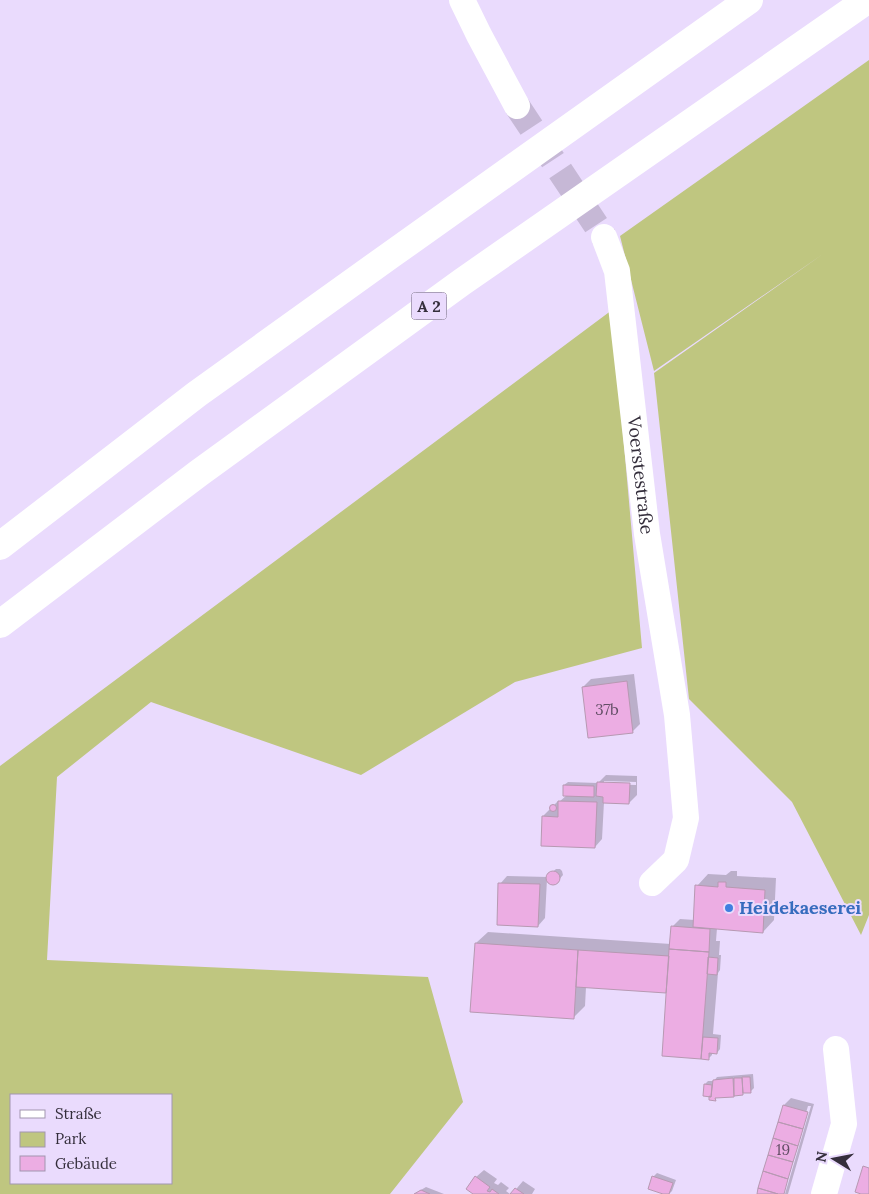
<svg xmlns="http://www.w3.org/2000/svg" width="869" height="1194" font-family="Lora,serif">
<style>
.green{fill:#bfc680;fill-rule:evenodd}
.shadow{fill:#0003;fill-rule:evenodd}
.building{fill:#ecade3;stroke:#b799b2}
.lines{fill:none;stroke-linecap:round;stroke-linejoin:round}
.minor-tunnel{stroke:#c6b8d6;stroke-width:26;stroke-dasharray:26 13;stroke-linecap:butt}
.minor{stroke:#fff;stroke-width:26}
.highway{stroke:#fff;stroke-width:28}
.shop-dot{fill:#3f7fe0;stroke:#eadbfd;stroke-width:2}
.labels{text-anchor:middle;stroke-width:4;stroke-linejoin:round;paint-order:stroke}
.number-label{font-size:15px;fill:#624e65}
.shield{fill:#eadbfd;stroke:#6b6275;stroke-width:1}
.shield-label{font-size:16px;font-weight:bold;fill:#342e3b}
.street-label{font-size:18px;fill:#342e3b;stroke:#eadbfd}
.shop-label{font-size:18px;font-weight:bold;fill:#366cbe;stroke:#eadbfd;text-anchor:start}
</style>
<rect width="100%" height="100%" fill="#eadbfd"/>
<path class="green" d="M869 60V915L861 935 792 802 689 699 654 373 823 254 654 371 620 236Z
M612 310 642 648 515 682 361 775 151 702 57 777 47 960 428 977 463 1102 390 1194H0V766ZM11 1095H171V1183H11Z"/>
<path class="shadow" d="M634 674 640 724 632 732 583 687 591 679Z
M606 775 637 776V795L629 803 604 802 602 839 595 847 543 816 558 801 559 802 567 795 564 785 568 782 598 783ZM604 781 636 782V785L604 784Z
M556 869H560L562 871 563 875 556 883H551L547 879 545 918 538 926 500 884 507 876 548 877 549 875Z
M731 871H737V876L776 878 774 920 763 932 717 928 716 941H720L719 955H721L720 970 718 973 713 1034 721 1035 720 1049 717 1053 712 1052V1055L709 1058 663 1055 668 992 586 987 585 1006 573 1018 476 943 488 932 671 944 672 927 680 919 695 920 697 886 708 874 726 875Z
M753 1074 754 1088 750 1092H744L742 1094 717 1097 715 1099H710L705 1084 708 1081H714L717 1077Z
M791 1098 814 1104 788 1194H785L811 1106H808L782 1194H758L784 1105Z
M484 1170 497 1179 494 1183 498 1185 501 1182 509 1188 506 1191 510 1194H475L476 1177Z
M657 1173 676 1180 672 1191 669 1194H667L653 1177Z
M523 1181 535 1189 532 1194H512Z
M426 1187 444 1194H414Z"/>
<path class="building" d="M627 681 633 733 588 738 582 687Z
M597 782 630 783 629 804 603 803V797L596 796Z
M563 785 594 786V797L563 796Z
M558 801 597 802 595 848 541 846 542 816 558 817Z
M549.5 808a3.5 3.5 0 1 1 7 0a3.5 3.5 0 1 1-7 0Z
M546 878a7 7 0 1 1 14 0a7 7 0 1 1-14 0Z
M718 882H726V887L765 890 763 933 693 927 695 885 718 887Z
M498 883 540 884 538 927 497 925Z
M671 926 710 929 709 952 669 949Z
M475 943 578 950 574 1019 470 1012Z
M669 949 709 952 701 1059 662 1056Z
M578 950 669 956 666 993 576 987Z
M708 957 718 958 717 975 707 974Z
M703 1037 718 1038 717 1054 709 1053V1060L701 1059Z
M742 1077H750L751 1093H743Z
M733 1078 734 1097 715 1098 716 1101 709 1100V1096L711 1097 713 1080Z
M734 1078H742L743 1095 734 1096Z
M704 1084 712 1085 711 1097 703 1096Z
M783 1105 808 1112 803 1129 778 1122Z
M778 1122 803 1129 798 1146 773 1138Z
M773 1138 798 1146 793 1162 768 1155Z
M768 1155 793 1162 788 1179 763 1171Z
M863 1166 869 1168V1194H861L855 1192Z
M763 1171 788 1179 784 1194H778L758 1188Z
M475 1176 490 1187 487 1191 490 1192 492 1189 499 1194H473L466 1189Z
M652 1176 673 1183 669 1194H663L648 1189Z
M515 1188 524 1194H510Z
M758 1188 778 1194H757Z
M421 1190 430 1194H414Z"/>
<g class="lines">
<path class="minor-tunnel" d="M517 106 604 237"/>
<g class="minor">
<path d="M462 0 479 35 517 106"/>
<path id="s1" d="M604 237 617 271 647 534 677 715 686 818 676 860 652 883"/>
<path d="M824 1194 844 1124 836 1049"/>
</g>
<path class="highway" d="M0 546 197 394 392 254 749 0
M0 624 199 473 462 282 867 0"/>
</g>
<circle class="shop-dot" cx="729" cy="908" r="5"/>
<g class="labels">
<g class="number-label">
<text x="607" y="715">37b</text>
<text x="783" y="1155">19</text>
</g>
<rect class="shield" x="411.5" y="292.5" width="35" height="27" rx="4"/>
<g class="shield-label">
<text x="429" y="312">A 2</text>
</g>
<g class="street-label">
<text dy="6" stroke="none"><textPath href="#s1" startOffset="242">Voerstestraße</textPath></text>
</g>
<g class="shop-label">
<text x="739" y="914">Heidekaeserei</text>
</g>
</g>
<rect x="10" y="1094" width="162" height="90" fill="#eadbfd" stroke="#a196af"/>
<rect x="20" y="1110" width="25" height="8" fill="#ffffff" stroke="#a196af"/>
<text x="55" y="1119" font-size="15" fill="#342e3b">Straße</text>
<rect x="20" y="1132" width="25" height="15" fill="#bfc680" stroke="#a196af"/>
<text x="55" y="1144" font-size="15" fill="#342e3b">Park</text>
<rect x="20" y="1156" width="25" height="15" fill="#ecade3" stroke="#a196af"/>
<text x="55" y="1169" font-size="15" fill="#342e3b">Gebäude</text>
<g transform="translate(834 1159) rotate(280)" stroke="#eadbfd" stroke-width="4" paint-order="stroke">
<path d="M0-4L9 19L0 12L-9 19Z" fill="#342e3b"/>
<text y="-8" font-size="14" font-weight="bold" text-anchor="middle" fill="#342e3b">N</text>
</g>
</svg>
